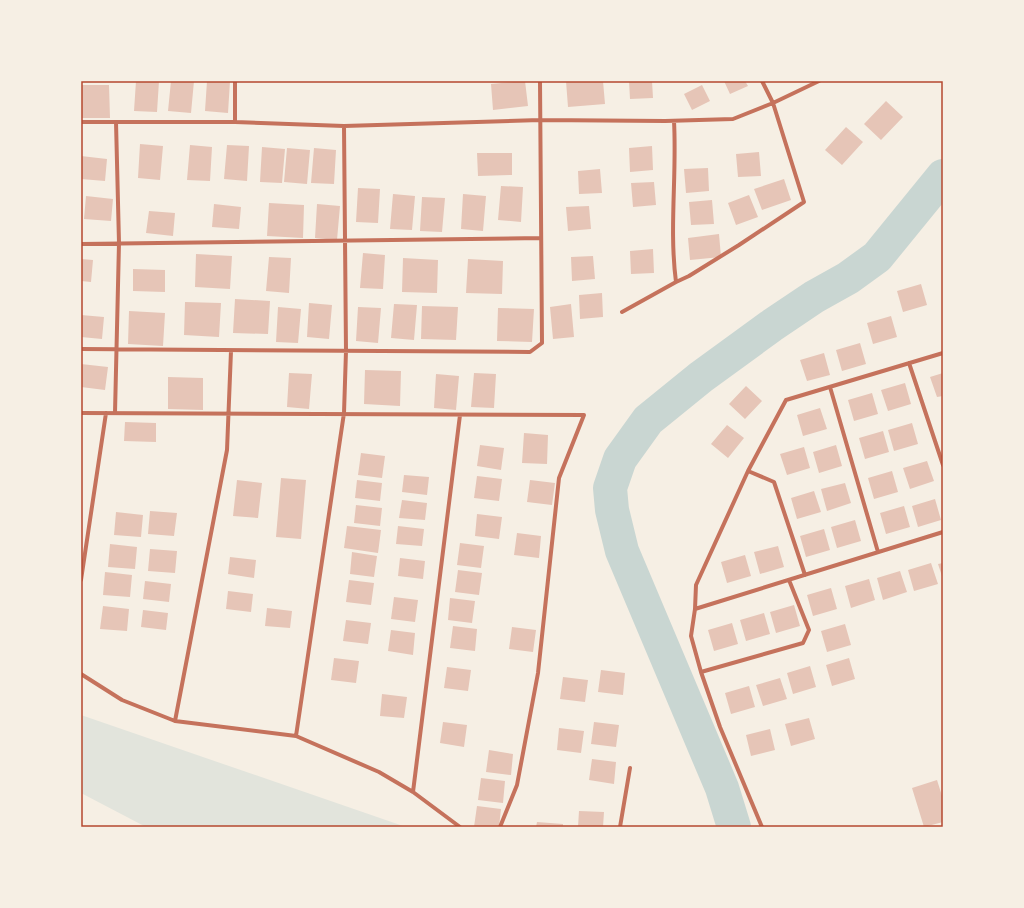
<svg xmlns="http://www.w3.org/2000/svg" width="1024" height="908" font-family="'DejaVu Sans',sans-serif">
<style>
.green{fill:#e2e4dc}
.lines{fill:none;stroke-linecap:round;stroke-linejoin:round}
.river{stroke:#c9d6d2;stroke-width:34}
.building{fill:#e6c5b7}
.minor{stroke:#c5725c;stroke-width:4}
.neatline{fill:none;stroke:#b5482f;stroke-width:1.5}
</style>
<rect width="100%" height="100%" fill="#f6efe4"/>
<path class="green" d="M81 715 406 827H146L81 793Z"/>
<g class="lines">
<path class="river" d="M734 827 722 788 622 551 612 510 610 488 620 459 648 420 701 377 771 326 814 297 848 278 877 257 943 176"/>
</g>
<path class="building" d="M136 81H159L157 112 134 111Z
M171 81H194L191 113 168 111Z
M207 81H230L228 113 205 111Z
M525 81 528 106 493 110 491 84Z
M566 81H603L605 104 568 107Z
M629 81H652L653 98 630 99Z
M724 81H745L748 86 730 94Z
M81 85H109L110 118H81Z
M702 85 710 101 692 110 684 94Z
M886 101 903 117 881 140 864 124Z
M846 127 863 142 842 165 825 150Z
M140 144 163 146 160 180 138 178Z
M190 145 212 147 210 181 187 180Z
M227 145 249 146 247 181 224 179Z
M652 146 653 170 630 172 629 148Z
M262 147 285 149 282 183 260 182Z
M287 148 310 150 307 184 284 182Z
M314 148 336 150 334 184 311 183Z
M759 152 761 176 738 177 736 154Z
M477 153H512V175L478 176Z
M81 156 107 159 105 181 81 179Z
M708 168 709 191 686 193 684 169Z
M600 169 602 193 579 194 578 171Z
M784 179 791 200 762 210 754 189Z
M654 182 656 205 633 207 631 183Z
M501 186 523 187 521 222 498 220Z
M358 188 380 189 378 223 356 222Z
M393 194 415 196 412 230 390 229Z
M463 194 486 196 483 231 461 229Z
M749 195 758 217 736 225 728 203Z
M86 196 113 199 111 221 84 219Z
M422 197 445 198 442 232 420 231Z
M712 200 714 224 691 225 689 202Z
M269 203 304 205 303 238 267 236Z
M214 204 241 207 239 229 212 227Z
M317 204 340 206 337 240 315 238Z
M589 206 591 229 568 231 566 207Z
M149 211 175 213 173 236 146 233Z
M719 234 721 257 690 260 688 238Z
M653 249 654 273 631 274 630 251Z
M363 253 385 255 383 289 360 288Z
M196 254 232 256 230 289 195 287Z
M593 256 595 279 572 281 571 257Z
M269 257 291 258 289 293 266 291Z
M403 258 438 260 437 293 402 292Z
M81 259 93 260 91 282 81 281Z
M468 259 503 261 502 294 466 293Z
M133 269 165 270V292L133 291Z
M921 284 927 305 903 312 897 291Z
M602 293 603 317 580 319 579 295Z
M235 299 270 301 268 334 233 333Z
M185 302 221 303 219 337 184 335Z
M309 303 332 305 329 339 307 337Z
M394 304 417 305 414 340 391 338Z
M571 304 574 337 553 339 550 307Z
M422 306 458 307 456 340 421 339Z
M278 307 301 309 298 343 276 342Z
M358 307 381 308 378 343 356 341Z
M498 308 534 309 532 342 497 341Z
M129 311 165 313 163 346 128 344Z
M81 315 104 317 102 339 81 337Z
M891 316 897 337 873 344 867 323Z
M860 343 866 364 842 371 836 350Z
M824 353 830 375 807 381 800 360Z
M81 364 108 367 105 390 81 387Z
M365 370 401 371 400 406 364 404Z
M289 373 312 374 309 409 287 407Z
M474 373 496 374 494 408 471 407Z
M943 373V396L937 397 930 377Z
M436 374 459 376 456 410 434 408Z
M168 377 203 378V410L168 409Z
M905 383 911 404 888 411 881 390Z
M746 386 762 401 745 419 729 404Z
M872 393 878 414 854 421 848 400Z
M820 408 827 429 803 436 797 415Z
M125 422 156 423V442L124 441Z
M912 423 918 444 894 451 888 430Z
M727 425 744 438 728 458 711 444Z
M883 431 889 452 865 459 859 438Z
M524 433 548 435 547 464 522 463Z
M480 445 504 448 501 470 477 466Z
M836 445 842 466 819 473 813 452Z
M804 447 810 468 787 475 780 454Z
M361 453 385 456 382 478 358 475Z
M927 461 934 481 910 489 903 468Z
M892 471 898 492 874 499 868 478Z
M404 475 429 477 427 495 402 492Z
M477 476 502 479 499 501 474 498Z
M281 478 306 480 301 539 276 537Z
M237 480 262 483 258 518 233 516Z
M357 480 382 483 380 501 355 498Z
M530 480 555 483 552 505 527 502Z
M845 483 851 503 827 511 821 489Z
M814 491 821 512 797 519 791 498Z
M935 499 941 520 918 527 912 506Z
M402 500 427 503 425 520 399 518Z
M356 505 382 508 380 526 354 523Z
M904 506 910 527 886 534 880 513Z
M150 511 177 513 174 536 148 534Z
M116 512 143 515 141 537 114 535Z
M477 514 502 517 499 539 475 536Z
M855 520 861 541 837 548 831 527Z
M347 526 381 530 378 553 344 548Z
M398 526 424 529 422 546 396 544Z
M824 529 830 550 806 557 800 536Z
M517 533 541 536 539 558 514 555Z
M460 543 484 546 481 568 457 565Z
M110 544 137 547 135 569 108 567Z
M778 546 784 567 760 574 754 552Z
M150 549 177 551 175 573 148 571Z
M352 552 377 556 374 577 350 574Z
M745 555 751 576 727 583 721 562Z
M230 557 256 560 254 578 228 574Z
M400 558 425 561 423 579 398 576Z
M931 563 938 584 914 591 908 570Z
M943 563V579L938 564Z
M458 570 482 573 479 595 455 592Z
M900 571 907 592 883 600 877 578Z
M105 572 132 575 130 597 103 595Z
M869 579 875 600 851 608 845 586Z
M349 580 374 583 371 605 346 602Z
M145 581 171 584 169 602 143 599Z
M831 588 837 609 813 616 807 595Z
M228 591 253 594 251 612 226 609Z
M394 597 418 600 415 622 391 619Z
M450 598 475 601 472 623 448 620Z
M794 605 800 626 776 633 770 612Z
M103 606 129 609 127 631 100 629Z
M267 608 292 611 290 628 265 626Z
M143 610 168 613 166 630 141 627Z
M764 613 770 634 746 641 740 620Z
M346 620 371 623 368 644 343 641Z
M732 623 738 644 714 651 708 630Z
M845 624 851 645 827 652 821 631Z
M453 626 477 629 475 651 450 648Z
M512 627 536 630 533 652 509 649Z
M391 630 415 633 413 655 388 651Z
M334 658 359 661 356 683 331 680Z
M849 658 855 679 832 686 826 665Z
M810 666 816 687 793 694 787 673Z
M447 667 471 670 468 691 444 688Z
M601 670 625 673 623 695 598 692Z
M563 677 588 680 585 702 560 699Z
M780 678 787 699 763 706 756 685Z
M749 686 755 707 731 714 725 693Z
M382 694 407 697 404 718 380 716Z
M809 718 815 739 791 746 785 724Z
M443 722 467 725 464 747 440 743Z
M594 722 619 725 616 747 591 744Z
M559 728 584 731 581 753 557 750Z
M770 729 775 750 751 756 746 735Z
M489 750 513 754 511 775 486 772Z
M592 759 616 762 614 784 589 780Z
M481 778 505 781 503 803 478 800Z
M937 780 943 799V822L924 827 912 788Z
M477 806 501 809 499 827H474Z
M579 811 604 812 603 827H578Z
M537 822 563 824V827H536Z"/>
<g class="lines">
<path class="minor" d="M674 121C677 175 669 229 676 282
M81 122H235L344 126 540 120 665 121 733 119 773 103 819 81
M235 122V81
M81 244 541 238
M622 312 676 282 689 276 739 245 804 202 773 103 762 81
M81 349 530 352 542 343 540 81
M909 363 943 465
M830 387 878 552
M81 413 584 415 559 478 538 673 517 785 500 827
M115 413 119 243 116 122
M748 471 774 482 805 575
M81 580 106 413
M695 609 943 532
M701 672 803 643 809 630 789 580
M81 674 122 700 175 721 296 736 379 772 413 792 460 827
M175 721 227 450 231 351
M296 736 344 413 346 351 344 126
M413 792 460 415
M620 827 630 768
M762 827 720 727 701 672 691 636 695 609 696 585 748 471 786 400 943 353"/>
</g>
<rect width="1024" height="908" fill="none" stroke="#f6efe4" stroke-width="164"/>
<rect x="82" y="82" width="860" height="744" class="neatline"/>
</svg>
